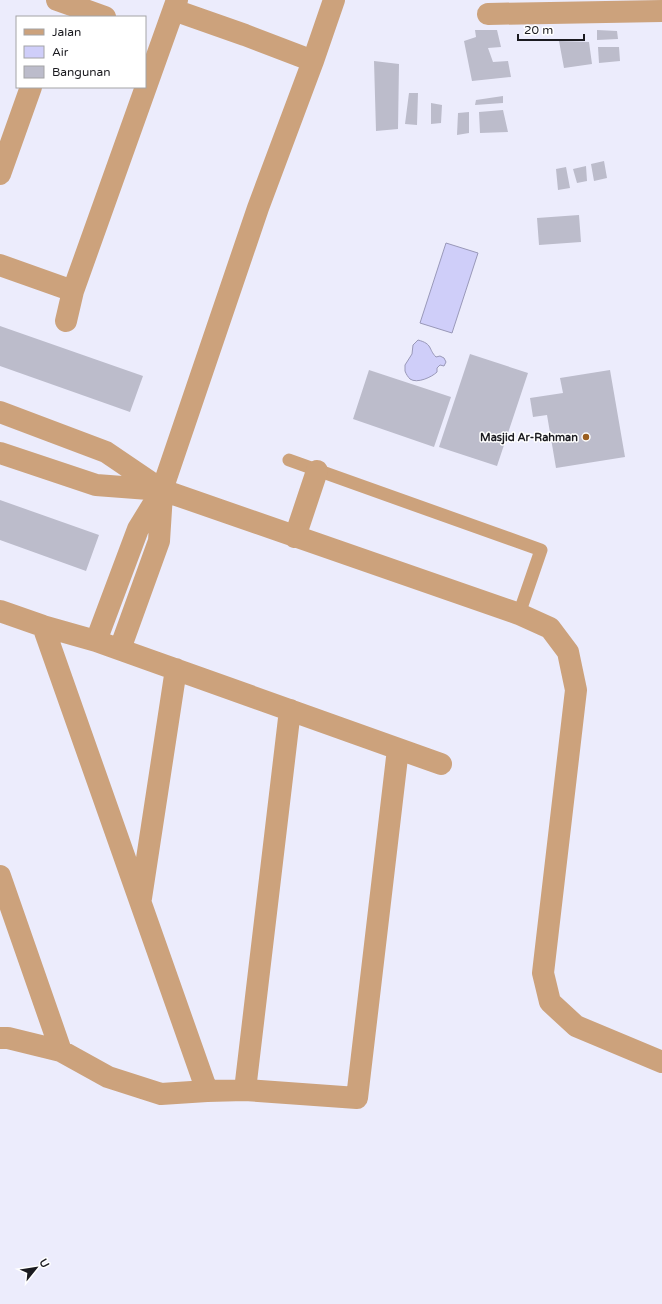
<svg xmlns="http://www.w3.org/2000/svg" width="662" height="1304" font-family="'Varela Round',sans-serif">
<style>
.water{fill:#cfcef9;stroke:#9998b8}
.building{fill:#bcbccb}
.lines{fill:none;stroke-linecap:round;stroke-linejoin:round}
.lane{stroke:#cca27c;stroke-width:13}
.street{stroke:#cca27c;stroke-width:22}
.poi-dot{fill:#9b5f20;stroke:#fff;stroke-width:1.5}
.labels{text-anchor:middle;stroke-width:3;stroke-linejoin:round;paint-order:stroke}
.poi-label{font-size:11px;font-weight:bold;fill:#1b1b20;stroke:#fff;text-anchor:end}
</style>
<rect width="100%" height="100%" fill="#ececfc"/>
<path class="water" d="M446 243 478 253 452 333 420 323Z
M418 340C433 344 428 349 436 357L440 356 444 358 446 362 444 366 440 365 437 368V372C432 377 417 384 410 379 408 377 406 374 405 371V365L412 354 413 345Z"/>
<path class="building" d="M475 30H497L501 47 488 48 493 62 508 61 511 77 472 81 464 41 476 37Z
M597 30 617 31 618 39 597 40Z
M559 41 589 42 592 64 564 68Z
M598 47H619L620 61 599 63Z
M374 61 399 64 398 129 376 131Z
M409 93H418L417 125 405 124Z
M503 96V103L475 105 476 100Z
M431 103 442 105 441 123 431 124Z
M503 110 508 132 480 133 479 112Z
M469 112V133L457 135 458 113Z
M604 161 607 178 594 181 591 164Z
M586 166 587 181 577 183 573 169Z
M566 167 570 188 558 190 556 169Z
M579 215 581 242 539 245 537 218Z
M0 326 143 376 130 412 0 366Z
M470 354 528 373 497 466 439 447Z
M369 370 451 397 434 447 353 419Z
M610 370 625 457 556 468 547 415 533 417 530 398 563 393 560 378Z
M0 500 99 535 86 571 0 540Z"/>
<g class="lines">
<path class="lane" d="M289 460 541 550 519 614"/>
<path class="street" d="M57 0 105 17
M174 10 245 35 313 61
M488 14 662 11
M0 174 31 87
M0 265 73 291 66 321
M73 291 177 0
M0 412 106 452 162 490
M0 453 96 485 162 490 519 614 550 628 568 652 576 690 543 973 550 1002 576 1026 662 1062
M295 537 317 471
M0 611 43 626 96 641 441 764
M43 626 207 1091
M96 641 138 529 162 490 258 208 313 61 334 0
M120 649 159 541 162 494
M0 876 61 1051
M141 898 176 669
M0 1038H8L61 1051 108 1077 161 1094 207 1091 245 1090 357 1098 398 749
M245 1090 290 710"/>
</g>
<circle class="poi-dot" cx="586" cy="437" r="4"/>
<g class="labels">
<g class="poi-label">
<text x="578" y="441">Masjid Ar-Rahman</text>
</g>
</g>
<rect x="16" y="16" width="130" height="72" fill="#ffffff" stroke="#a4a4a6"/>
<rect x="24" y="29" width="20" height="6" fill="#cca27c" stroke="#a4a4a6"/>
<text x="52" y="36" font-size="12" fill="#1b1b20">Jalan</text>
<rect x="24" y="46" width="20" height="12" fill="#cfcef9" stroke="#a4a4a6"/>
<text x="52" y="56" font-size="12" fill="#1b1b20">Air</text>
<rect x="24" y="66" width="20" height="12" fill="#bcbccb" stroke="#a4a4a6"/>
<text x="52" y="76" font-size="12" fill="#1b1b20">Bangunan</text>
<g transform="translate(36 1268) rotate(60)" stroke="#ffffff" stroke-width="3" paint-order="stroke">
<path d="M0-3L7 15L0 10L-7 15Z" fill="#1b1b20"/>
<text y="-6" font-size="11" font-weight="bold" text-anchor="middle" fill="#1b1b20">U</text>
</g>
<path d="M518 34v6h66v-6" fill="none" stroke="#1b1b20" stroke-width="2"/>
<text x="524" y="34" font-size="12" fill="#1b1b20" stroke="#ffffff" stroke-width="3" paint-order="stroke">20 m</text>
</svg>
